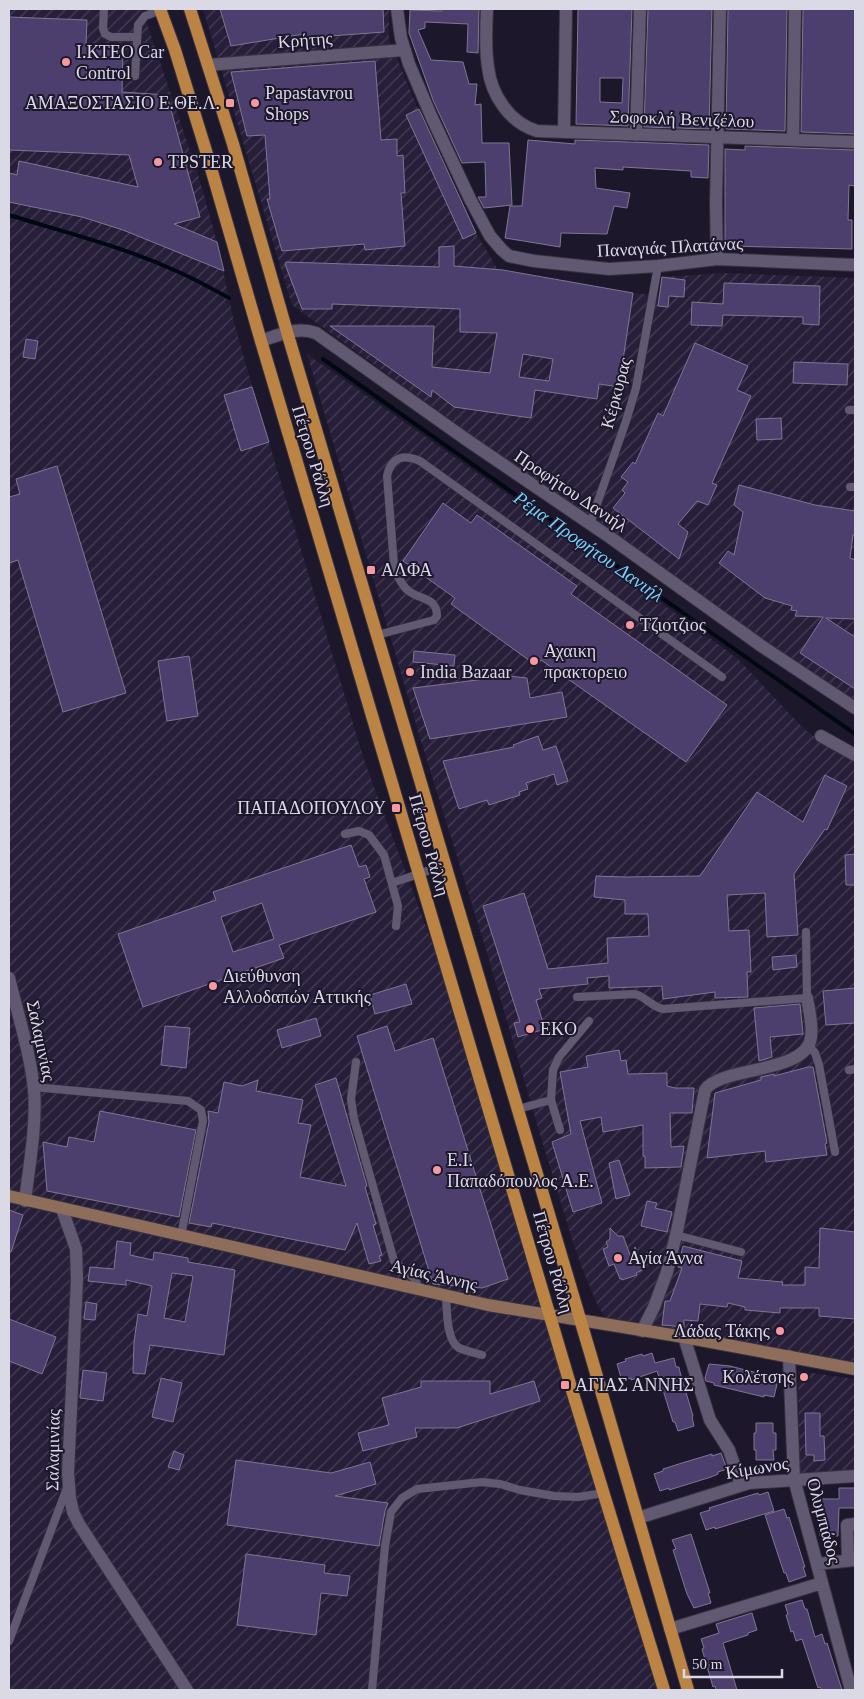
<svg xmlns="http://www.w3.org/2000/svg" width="864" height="1699" font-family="'Times New Roman',serif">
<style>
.industrial{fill:url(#industrial-furrows)}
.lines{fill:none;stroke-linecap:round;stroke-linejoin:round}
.stream{stroke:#000911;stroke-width:4}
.building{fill:#4d3f6d;stroke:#7e7790;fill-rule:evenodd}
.lane-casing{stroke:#373241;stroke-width:9}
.street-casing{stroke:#373241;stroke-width:14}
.secondary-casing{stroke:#373241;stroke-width:14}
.primary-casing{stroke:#373241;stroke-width:14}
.lane{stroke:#605971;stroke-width:8}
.street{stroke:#605971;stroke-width:12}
.secondary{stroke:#8e6e5b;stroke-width:12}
.primary{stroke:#bb8445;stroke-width:12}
.poi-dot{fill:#f49aa0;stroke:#1d172b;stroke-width:2}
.labels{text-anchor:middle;stroke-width:4;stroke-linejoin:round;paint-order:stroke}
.street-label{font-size:18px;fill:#dcd9e7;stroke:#1d172b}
.poi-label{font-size:18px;fill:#dcd9e7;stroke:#1d172b;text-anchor:start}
.water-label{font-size:19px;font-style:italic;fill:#75d1fd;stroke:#1d172b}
</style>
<defs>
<pattern id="industrial-furrows" width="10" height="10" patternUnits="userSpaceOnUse" patternTransform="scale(1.25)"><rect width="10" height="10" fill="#271f39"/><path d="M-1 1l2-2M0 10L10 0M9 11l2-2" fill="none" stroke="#463f56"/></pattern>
</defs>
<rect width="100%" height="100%" fill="#1d172b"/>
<path class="industrial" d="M9 9H142L197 171 217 242 234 322 247 369 364 760 437 956 658 1690H9Z
M203 9H389V39L418 109 476 233 498 270 633 293 659 295 661 277 724 273 855 278V702L767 642 608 529 531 478 292 305Z
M307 354 606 563 714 641 738 659 804 729 826 745 855 760V1365L611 1321 605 1317 598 1306 582 1268 572 1239 539 1131 485 946 421 741Z
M798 1371 855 1379V1471L800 1474Z"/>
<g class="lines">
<path class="stream" d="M9 215C64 232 121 246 174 270 193 278 211 288 229 298
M323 359 855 734"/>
</g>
<path class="building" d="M220 9H383L384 32 304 38V34L231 46Z
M442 9H479L478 53 467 52 468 24 425 22V28L418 30 431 60 463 62 469 84H477L475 105 481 104 482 143H509L512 205 484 208 478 197H486L485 162 462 163 433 100 409 33 410 10 442 11Z
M578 9H632L628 126 576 124ZM600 78H623L622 103 600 102Z
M648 9H712L709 129 644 127Z
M728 9H787L785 131 726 129Z
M803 9H855V134L801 132Z
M9 17 87 20 86 45 123 46 122 92 167 95 200 217 174 224 217 242 224 271 123 230 82 217 9 202V173L17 175 19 161 138 187 129 155 9 150Z
M375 61 381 140 397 139V156L403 155 405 193H401L405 246 365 250 364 244 282 251 267 199H270L265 135 247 136 231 72Z
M419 109 476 233 463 239 406 115Z
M528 140 575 144V140L709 145 708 178 691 177V171L623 167V170L595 168 596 188 630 193 627 208 614 206 607 234 561 233 560 247 505 238 510 206H522Z
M745 146 855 150V186L849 185 848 220H852V249L725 246V149L745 150Z
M454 246V266L503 270 633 293 619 387 599 384 597 399 535 390 531 418 454 407 432 390 431 397 330 326H434L432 367 490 373 497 333 460 332V309L332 304V309H302L285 264 286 262 439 267V247ZM523 354 553 359 549 381 519 377Z
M662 277 685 280 684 297 669 296 668 307 658 306Z
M724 283 820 286 819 325 803 324V317L723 315 722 326 691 325 692 302 723 304Z
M26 339 38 341 35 359 23 357Z
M695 343 748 366 737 390 751 396 712 483 717 485 708 505 697 501 678 524 688 532 679 559 613 508 625 493 622 490 628 482 621 477 633 462 635 464 658 413 663 416Z
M794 362 848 364 847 385 793 383Z
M252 387 269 442 241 451 224 395Z
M781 418 782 439 757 440 756 419Z
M57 466 126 693 63 712 18 560 9 563V497L20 494 16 479Z
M739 485 815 505 855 511V535H853L850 558 855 560V619L826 618 855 637V689L800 653 823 617 795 616 797 611 791 610 792 606 765 598 719 563 728 551 734 555 743 512 734 505Z
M443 503 471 523 477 515 577 586 571 594 727 705 686 762 541 660 537 666 451 604 455 598 403 561Z
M414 651 455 655 454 666 413 662Z
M189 656 198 716 167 721 158 661Z
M509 676 527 678 530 698 562 692 567 717 430 739 413 688Z
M538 736 543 750 556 746 568 781 557 785 554 774 526 783 528 789 519 792 520 795 489 805 487 800 459 809 443 761 514 747 513 745Z
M825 775 847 786 827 830 825 829 794 874 798 935 767 937 765 893 727 895 729 931 749 930 751 972H747L748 997 715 998V992L663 999 662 986 609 988V976L587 978 588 984 539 989 542 998 536 1000 545 1029 518 1037 514 1023 520 1022 483 906 524 893 548 969 608 963 607 938 649 936 648 914H625V900L594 897 596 876 624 877 700 876 757 792 803 822Z
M351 845 359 867 366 865 370 877 364 879 376 912 279 945 284 958 143 1007 118 934 216 900 213 892ZM262 903 274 939 233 952 221 917Z
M855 854V885H846L845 855Z
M796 955 797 967 773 970 772 957Z
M406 984 412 1004 375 1014 370 995Z
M855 988V1023L826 1025 823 991Z
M800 1004 803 1034 770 1037 772 1057 759 1061 754 1008Z
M316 1018 321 1036 282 1048 277 1030Z
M165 1026 190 1028 186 1068 161 1065Z
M387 1026 395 1051 433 1038 508 1279 482 1288 433 1284 357 1036Z
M619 1050 621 1061 626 1060 628 1074 667 1073V1086L675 1088H694L692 1113H670L671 1147 684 1146 681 1167 645 1168V1156H643V1125L603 1132 601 1117 580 1121 602 1203 573 1212 552 1142 571 1134 560 1072 588 1067 586 1056Z
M808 1067H813L827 1143 825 1144 827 1155 766 1162 765 1151 707 1158 715 1093 761 1080V1077L774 1074V1076Z
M336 1078 367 1186 365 1187 376 1224 373 1225 382 1255 379 1256 381 1261 369 1264 357 1223 345 1250 212 1223 211 1227 189 1223 209 1122 208 1111 218 1113 224 1082 242 1086 258 1080 256 1091 303 1100 298 1123 311 1125 300 1177 346 1186 315 1085Z
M100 1111 196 1130 179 1217 47 1191 43 1142 67 1147 69 1137 94 1142Z
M619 1160 630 1195 616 1199 609 1163Z
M647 1201 657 1203 655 1208 672 1212 667 1232 641 1226Z
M9 1210 23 1215 11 1252H9Z
M610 1228 618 1236H623L632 1260 635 1247 644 1269 636 1273 637 1275 622 1280 621 1278 620 1279 614 1264 609 1266 603 1249 608 1247 606 1242 610 1239Z
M820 1228 855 1232V1319L819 1316V1308H780V1313L745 1310V1307L728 1303 727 1307 700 1304 698 1321 684 1320V1327L662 1325 665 1301H670L682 1268 678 1267 683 1246 742 1261 738 1278 783 1282 782 1285H805V1267L819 1268Z
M117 1241 131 1243 130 1255 153 1260 154 1252 188 1258V1262L235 1270 224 1355 150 1345 145 1374 133 1373 134 1342 138 1314 147 1316 152 1286 126 1280V1285L88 1281 90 1267 114 1269ZM172 1273 193 1276 185 1322 164 1318Z
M86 1302 97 1304 95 1320 84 1319Z
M9 1319 56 1337 42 1374 9 1361Z
M652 1353 655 1363 674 1358 676 1367H679L680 1372 693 1416 692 1417 694 1426 678 1431 675 1422H673L657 1371 631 1380V1378L622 1381 617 1364 626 1361 625 1359 642 1354 643 1356Z
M709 1364 730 1366 769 1376 768 1378 778 1380 774 1397 764 1395V1397L714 1385V1383L706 1381 705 1378Z
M83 1370 107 1373 103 1401 80 1398Z
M161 1378 182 1383 173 1422 152 1417Z
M421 1381H490V1394L534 1381 540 1401 457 1428H415L417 1437 363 1451 358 1433 389 1425 382 1398 421 1387Z
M805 1413H820V1436H824L825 1460 814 1461V1455H806Z
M756 1423H773V1433H776V1450H773L774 1460H756V1450H754V1433H756Z
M174 1451 184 1455 179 1470 168 1467Z
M721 1453 727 1469 718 1472V1474L711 1477 669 1490V1488L660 1491 654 1474 663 1471V1469L682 1463 712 1454V1456Z
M236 1460 331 1473 370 1462 376 1484 335 1496 388 1503 385 1511 379 1546 227 1525Z
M839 1488H855V1508H839L838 1536H820L818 1509H820V1499H839Z
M768 1492 774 1511 715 1529V1527L706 1530 700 1513 710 1510 709 1508 738 1499 758 1493 759 1495Z
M784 1509 787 1518 789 1517 805 1567H803L806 1576 789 1582 786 1573H784L765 1515Z
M691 1534 710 1593H708L711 1603 694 1608 687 1594 673 1550 676 1549 672 1540Z
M246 1554 325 1565 324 1573 350 1576 347 1596 321 1593 316 1635 237 1625Z
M802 1600 805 1609H807L815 1637 822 1634 825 1644 827 1643 842 1690H822L820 1687 818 1688 802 1639 796 1641 793 1631 791 1632 786 1615 788 1614 785 1605Z
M752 1613 757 1630 748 1633V1635L723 1643 737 1690H716L715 1686 713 1687 702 1649 704 1648 701 1639 719 1633 716 1624Z"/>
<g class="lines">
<g class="lane-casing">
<path id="lane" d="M104 9 103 28 105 34 111 37H137
M135 76 138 25 145 16 161 10
M849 410H855
M850 487H855
M590 524 626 421 636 388 658 266
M377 635 434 620 437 616C437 598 422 600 410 592 401 586 397 575 394 565L387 476C391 457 403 454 420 461L722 677
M345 834 359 831 369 835 384 855 398 906 396 926
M392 883 445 865
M577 997 635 994C646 997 652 1007 663 1009L807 998 806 932
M808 1045 815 1053 819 1065 835 1152
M356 1062 351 1099 354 1119 394 1261 415 1279 419 1289
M849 1070 855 1069
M33 1087 188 1101 201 1110 203 1121 181 1236
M551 1100 560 1130
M518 1109 551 1100 553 1070 559 1057 589 1021
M676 1235 741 1252
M446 1295C447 1309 446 1340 459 1348 466 1351 475 1353 482 1355
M9 1641 67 1488
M372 1690 385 1546 391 1512 402 1498 417 1489 482 1482 500 1484 520 1490 554 1496 578 1497 604 1493"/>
</g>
<g class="street-casing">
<path id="street" d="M397 9 401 38 409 64 432 118 470 199 490 236 502 250 509 256 534 261 609 269 658 266 717 259 855 265
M487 9C486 28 485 48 488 67 491 95 510 123 537 131L855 142
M208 65 405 50
M564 132 566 9
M636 135 640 9
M793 140 795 9
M717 259 716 202 720 9
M261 341C279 335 297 326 316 333L467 440 611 538 763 647 855 708
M821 736 855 755
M9 978C18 1015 30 1052 34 1090 37 1123 29 1167 25 1201
M62 1209 76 1249 77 1279 68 1473 70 1498 73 1512 79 1524 187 1690
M642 1331 654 1307 667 1272 677 1231 705 1090C721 1066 807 1074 811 1037 813 1024 809 1010 807 998
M684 1337 710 1420 729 1450 741 1485
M789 1356 794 1479 851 1690
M638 1518 749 1483 855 1476
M848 1560 847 1525 855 1524
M817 1564 855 1560
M670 1629 822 1583"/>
</g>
<g class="secondary-casing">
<path id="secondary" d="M9 1196 488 1305 684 1337 855 1369"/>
</g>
<g class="primary-casing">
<path id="primary" d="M160 9 175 50 206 151 261 341 570 1384 664 1690
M190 9 233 144 287 332 591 1356 688 1690"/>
</g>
<use href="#lane" class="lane"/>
<use href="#street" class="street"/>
<use href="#secondary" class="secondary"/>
<use href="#primary" class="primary"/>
</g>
<g class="poi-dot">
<circle cx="66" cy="62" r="5"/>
<rect x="225" y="98" width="10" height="10" rx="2.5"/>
<circle cx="255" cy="103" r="5"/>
<circle cx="158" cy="162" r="5"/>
<rect x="366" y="565" width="10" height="10" rx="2.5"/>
<circle cx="630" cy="625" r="5"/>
<circle cx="534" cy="661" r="5"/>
<circle cx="410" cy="672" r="5"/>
<rect x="391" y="803" width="10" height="10" rx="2.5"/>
<circle cx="213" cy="986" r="5"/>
<circle cx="530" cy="1029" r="5"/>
<circle cx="437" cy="1170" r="5"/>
<circle cx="618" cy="1258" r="5"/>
<circle cx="780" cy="1331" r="5"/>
<circle cx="804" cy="1377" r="5"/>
<rect x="560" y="1380" width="10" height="10" rx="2.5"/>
</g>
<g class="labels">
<g class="street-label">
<text transform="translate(305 40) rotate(-4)" y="6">Κρήτης</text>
<text transform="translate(682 119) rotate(2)" y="6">Σοφοκλή Βενιζέλου</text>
<text transform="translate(670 247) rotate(-3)" y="6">Παναγιάς Πλατάνας</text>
<text transform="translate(616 393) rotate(-75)" y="6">Κέρκυρας</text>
<text transform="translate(313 456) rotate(73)" y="6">Πέτρου Ράλλη</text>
<text transform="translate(571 491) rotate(34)" y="6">Προφήτου Δανιήλ</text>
<text transform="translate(429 845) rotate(74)" y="6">Πέτρου Ράλλη</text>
<text transform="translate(41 1041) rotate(78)" y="6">Σαλαμινίας</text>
<text transform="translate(553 1262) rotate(74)" y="6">Πέτρου Ράλλη</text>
<text transform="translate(434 1275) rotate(13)" y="6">Αγίας Άννης</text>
<text transform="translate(53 1450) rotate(-89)" y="6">Σαλαμινίας</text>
<text transform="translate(757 1468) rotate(-9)" y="6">Κίμωνος</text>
<text transform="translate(824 1521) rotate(75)" y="6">Ολυμπιάδος</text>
</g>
<g class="poi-label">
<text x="76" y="58">Ι.ΚΤΕΟ Car<tspan x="76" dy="21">Control</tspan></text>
<text x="265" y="99">Papastavrou<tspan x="265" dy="21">Shops</tspan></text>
<text x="220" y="109" text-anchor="end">ΑΜΑΞΟΣΤΑΣΙΟ Ε.ΘΕ.Λ.</text>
<text x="168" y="168">TPSTER</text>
<text x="381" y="576">ΑΛΦΑ</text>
<text x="640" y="631">Τζιοτζιος</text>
<text x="544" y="657">Αχαικη<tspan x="544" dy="21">πρακτορειο</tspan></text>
<text x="420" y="678">India Bazaar</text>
<text x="386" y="814" text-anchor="end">ΠΑΠΑΔΟΠΟΥΛΟΥ</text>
<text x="223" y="982">Διεύθυνση<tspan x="223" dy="21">Αλλοδαπών Αττικής</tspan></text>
<text x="540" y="1035">EKO</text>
<text x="447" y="1166">Ε.Ι.<tspan x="447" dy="21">Παπαδόπουλος Α.Ε.</tspan></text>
<text x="628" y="1264">Αγία Άννα</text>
<text x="770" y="1337" text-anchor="end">Λάδας Τάκης</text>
<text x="794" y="1383" text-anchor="end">Κολέτσης</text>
<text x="575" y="1391">ΑΓΙΑΣ ΑΝΝΗΣ</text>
</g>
<g class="water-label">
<text transform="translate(589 546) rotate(35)" y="7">Ρέμα Προφήτου Δανιήλ</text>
</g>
</g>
<rect width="864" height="1699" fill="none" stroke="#dcd9e7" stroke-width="20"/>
<path d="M684 1669v8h98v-8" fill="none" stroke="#dcd9e7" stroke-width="2.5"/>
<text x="692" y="1669" font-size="15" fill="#dcd9e7" stroke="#1d172b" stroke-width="4" paint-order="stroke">50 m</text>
</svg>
